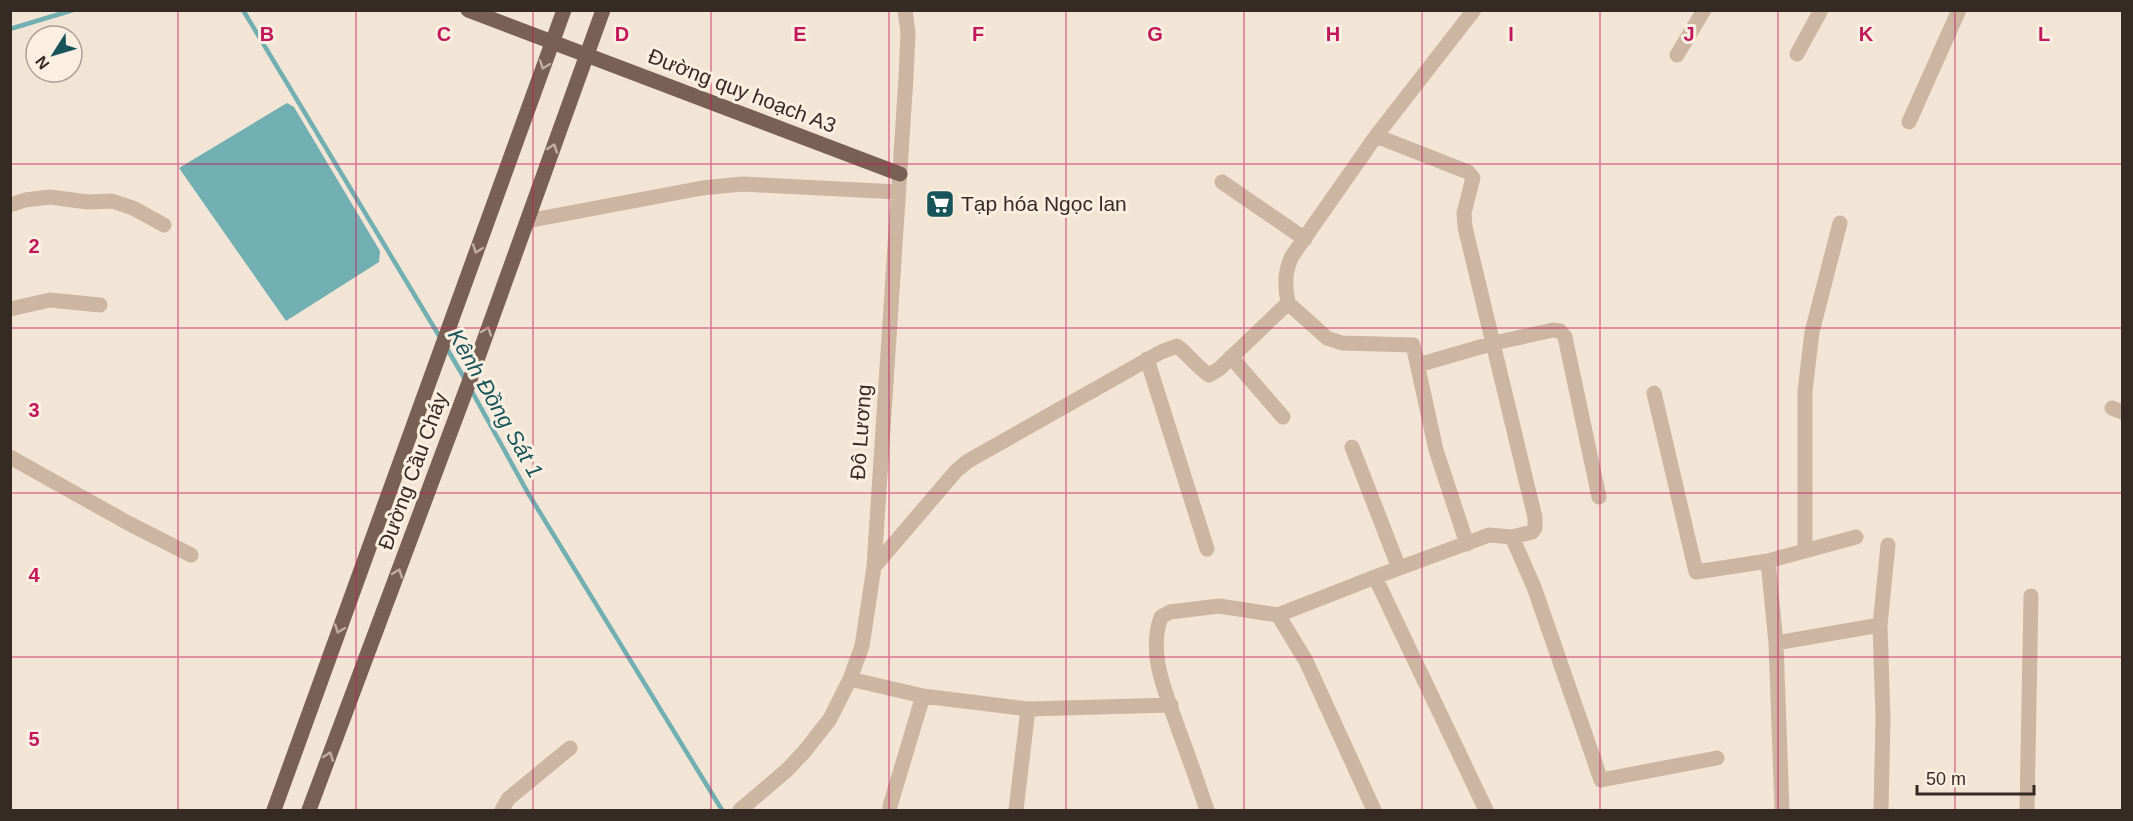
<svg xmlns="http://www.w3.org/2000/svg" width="2133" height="821" font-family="Helvetica,sans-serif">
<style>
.water{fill:#72afb2}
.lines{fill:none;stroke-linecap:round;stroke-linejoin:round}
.stream{stroke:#72afb2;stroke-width:4.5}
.minor{stroke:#ccb5a1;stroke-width:15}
.major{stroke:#796054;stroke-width:15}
.oneway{stroke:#c0afa2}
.grid{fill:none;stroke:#c2185b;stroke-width:1.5;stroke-opacity:0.55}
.labels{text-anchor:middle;stroke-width:6;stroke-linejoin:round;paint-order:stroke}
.street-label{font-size:21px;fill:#352a24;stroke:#fbefe2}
.poi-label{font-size:21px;fill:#352a24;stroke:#fbefe2;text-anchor:start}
.water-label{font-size:22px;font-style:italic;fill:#17555a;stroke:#fbefe2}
.grid-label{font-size:20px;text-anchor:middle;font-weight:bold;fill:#c2185b;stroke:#fbefe2;stroke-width:6;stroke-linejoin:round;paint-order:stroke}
</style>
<rect width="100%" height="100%" fill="#f3e5d5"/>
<path class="water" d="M287 103 294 107 380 251 379 262 286 321 179 168Z"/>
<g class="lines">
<path class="stream" d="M243 10 441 339
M10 29 73 10
M446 347 466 381
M470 388 528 493 722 810"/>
<path class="minor" d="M1797 54 1821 10
M1677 55 1704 10
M1909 122 1959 10
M1222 182 1305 239
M10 205 25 200 50 197 88 202 112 201 133 208 164 225
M527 221 702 188 742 184 898 192
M1288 303 1327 338 1342 343 1413 345 1436 450 1467 544
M10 309 50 300 100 305
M1231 357 1283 417
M1147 359 1207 549
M1418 365 1494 343 1553 330 1560 331 1565 337 1599 497
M1654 393 1696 572 1768 561 1856 537
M2112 408 2122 412
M1352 447 1399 568
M10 457 128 523 191 555
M1512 537 1534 587 1601 780 1717 758
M1805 550V391L1812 332 1840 223
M1768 561 1776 643 1782 810
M874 567 956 471 968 461 1161 352 1177 346C1189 355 1197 367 1209 375L1219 369 1288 303C1285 285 1284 273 1292 256L1376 136 1474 10
M1375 577 1486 810
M1278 615 1306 661 1374 810
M1776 643 1880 625
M850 679 923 696 1028 709 1171 705
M890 806 923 696
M502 810 508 799 570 748
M740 810 787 770 804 752 830 719 850 679 862 646 874 567 906 77 908 33 905 10
M1016 810 1028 709
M1207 810C1198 784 1189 757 1179 731 1167 695 1147 655 1161 617L1170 612 1219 606 1278 615 1375 577 1489 535 1512 537 1532 532 1535 528V517L1528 489 1465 227 1464 213 1473 178 1468 172 1376 136
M1881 810 1883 718 1880 625 1888 545
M2027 810 2031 596"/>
<path class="major" d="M468 10 900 174
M274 810 564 10
M309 810 468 385 603 10"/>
</g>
<defs><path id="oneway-chevron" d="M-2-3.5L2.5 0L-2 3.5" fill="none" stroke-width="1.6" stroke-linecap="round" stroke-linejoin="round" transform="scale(1.5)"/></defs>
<g class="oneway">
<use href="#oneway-chevron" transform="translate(544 65) rotate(110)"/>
<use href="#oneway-chevron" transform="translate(553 148) rotate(-70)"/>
<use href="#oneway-chevron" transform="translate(477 249) rotate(110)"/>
<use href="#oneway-chevron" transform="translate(487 331) rotate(-70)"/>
<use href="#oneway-chevron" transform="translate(398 573) rotate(-70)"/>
<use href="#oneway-chevron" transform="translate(339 629) rotate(110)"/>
<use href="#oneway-chevron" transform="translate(329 756) rotate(-70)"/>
</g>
<path class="grid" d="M178 10V810M356 10V810M533 10V810M711 10V810M889 10V810M1066 10V810M1244 10V810M1422 10V810M1600 10V810M1778 10V810M1955 10V810M10 164H2122M10 328H2122M10 493H2122M10 657H2122"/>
<defs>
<g id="supermarket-square" transform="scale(1.5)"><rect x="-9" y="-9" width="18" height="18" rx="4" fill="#17555a" stroke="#fbefe2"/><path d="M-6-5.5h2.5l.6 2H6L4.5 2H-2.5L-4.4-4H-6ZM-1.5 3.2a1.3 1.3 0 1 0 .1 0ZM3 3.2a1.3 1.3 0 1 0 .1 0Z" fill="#fff"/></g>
</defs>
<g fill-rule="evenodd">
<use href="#supermarket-square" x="940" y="204"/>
</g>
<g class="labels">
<g class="street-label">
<text transform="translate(742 91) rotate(21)" y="7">Đường quy hoạch A3</text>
<text transform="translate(861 432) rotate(-86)" y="7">Đô Lương</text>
<text transform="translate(413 471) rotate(-70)" y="7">Đường Cầu Cháy</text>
</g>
<g class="poi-label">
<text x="961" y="211">Tạp hóa Ngọc lan</text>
</g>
<g class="water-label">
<text transform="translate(496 403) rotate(60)" y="8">Kênh Đồng Sát 1</text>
</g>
</g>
<g class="grid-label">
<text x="267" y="41">B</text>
<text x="444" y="41">C</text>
<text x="622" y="41">D</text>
<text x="800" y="41">E</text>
<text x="978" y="41">F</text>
<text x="1155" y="41">G</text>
<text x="1333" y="41">H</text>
<text x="1511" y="41">I</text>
<text x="1689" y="41">J</text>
<text x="1866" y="41">K</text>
<text x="2044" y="41">L</text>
<text x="34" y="253">2</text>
<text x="34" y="417">3</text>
<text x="34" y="582">4</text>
<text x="34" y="746">5</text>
</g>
<rect width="2133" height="821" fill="none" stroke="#352a24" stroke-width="24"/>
<g transform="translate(54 54) rotate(233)"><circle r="28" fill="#fbefe2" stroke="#aca096" stroke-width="1.5"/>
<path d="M0-4.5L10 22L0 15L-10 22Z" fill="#17555a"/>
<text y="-9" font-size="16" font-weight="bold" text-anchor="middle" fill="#352a24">N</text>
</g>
<path d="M1917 785v9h117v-9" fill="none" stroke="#352a24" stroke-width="3"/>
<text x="1926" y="785" font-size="18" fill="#352a24" stroke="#fbefe2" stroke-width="4.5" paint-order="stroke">50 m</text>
</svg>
